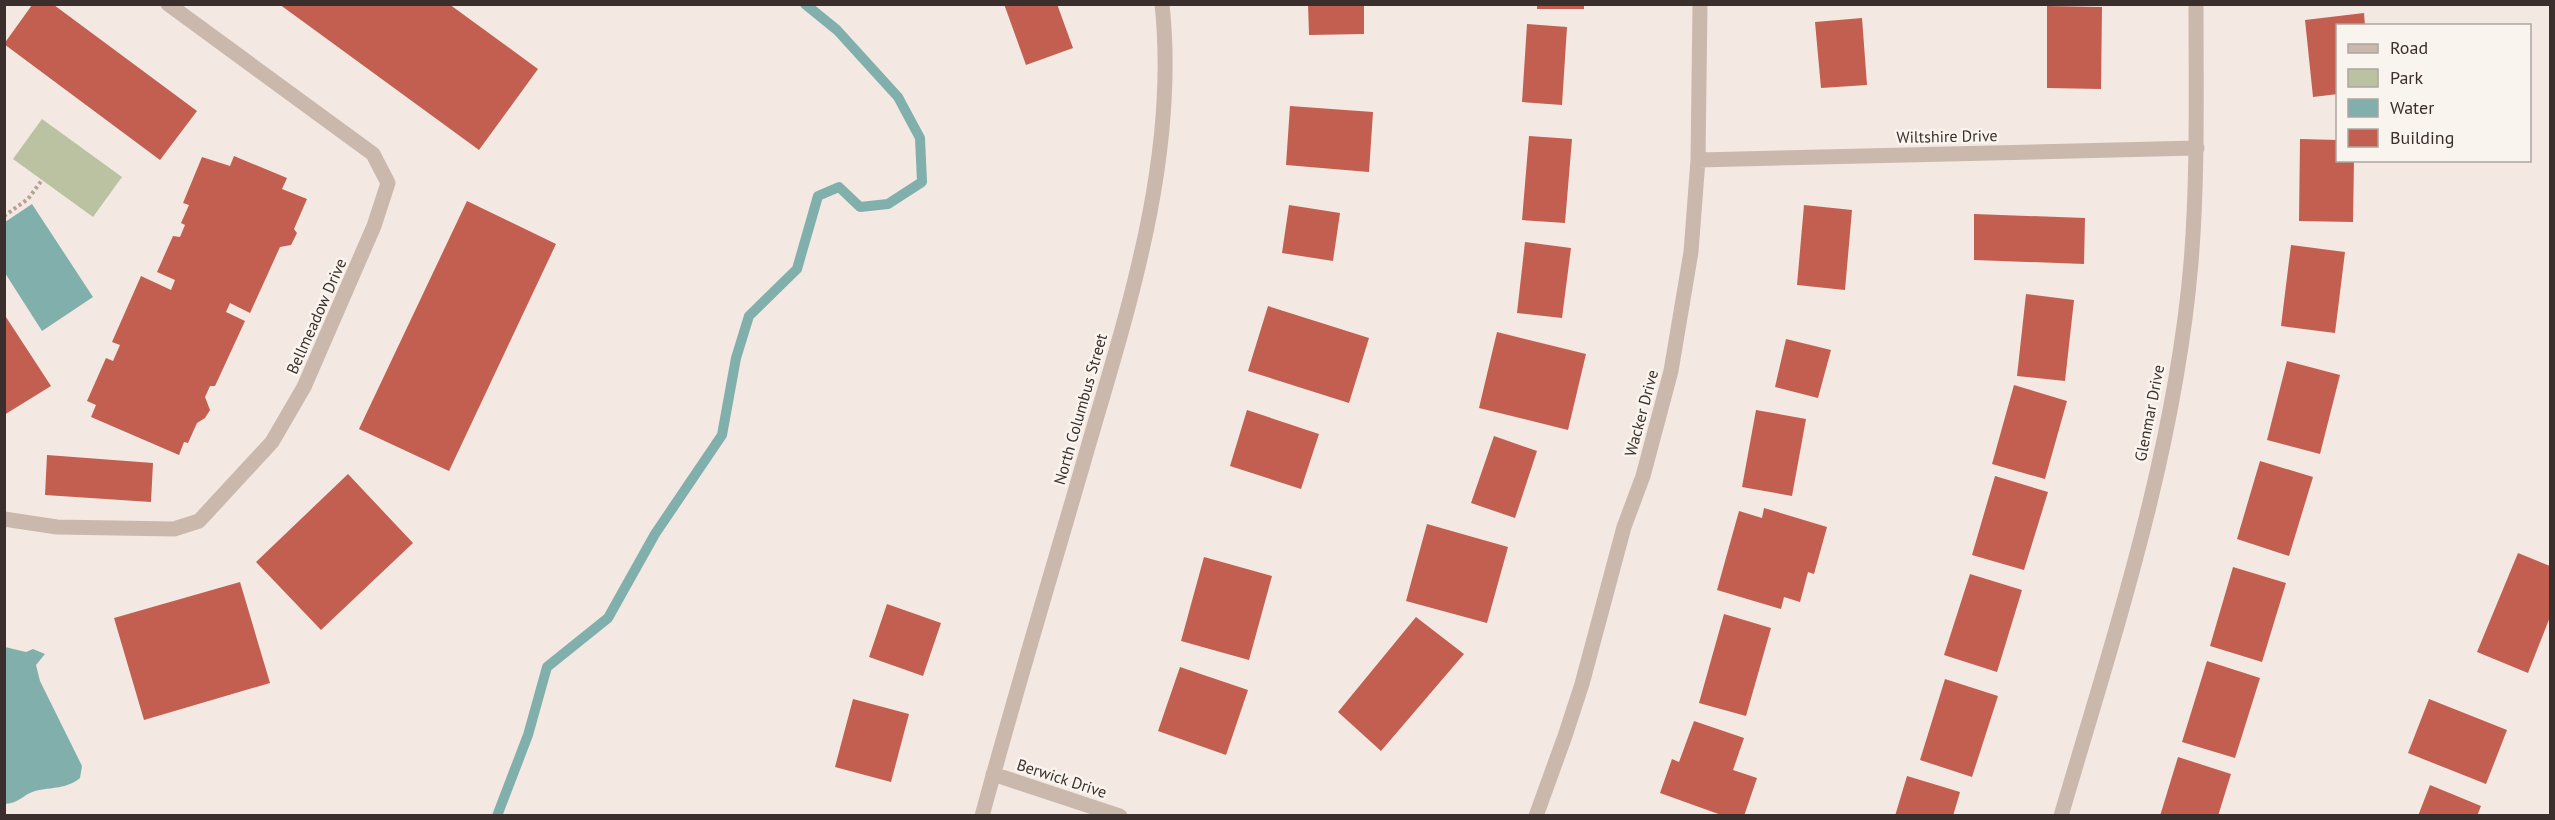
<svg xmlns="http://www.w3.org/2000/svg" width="2555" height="820" font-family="'PT Sans',sans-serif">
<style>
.green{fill:#bbc2a2}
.water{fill:#81b0ac}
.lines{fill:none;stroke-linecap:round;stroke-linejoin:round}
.stream{stroke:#81b0ac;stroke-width:10}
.building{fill:#c25f50}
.path{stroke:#b7a197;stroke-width:4;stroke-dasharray:3 3;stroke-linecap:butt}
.street{stroke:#cbb8ad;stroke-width:15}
.labels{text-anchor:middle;stroke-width:5;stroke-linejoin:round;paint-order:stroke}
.street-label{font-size:16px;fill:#3a2f2c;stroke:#faf4ee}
</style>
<rect width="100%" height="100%" fill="#f3e9e2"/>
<path class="green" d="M42 119 122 177 93 217 13 159Z"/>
<path class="water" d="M32 204 93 297 42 331 5 273V222Z
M5 647 26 652 33 649 45 654 36 665 40 681 82 766 80 778C67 789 52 787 35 791 24 794 18 804 4 804Z"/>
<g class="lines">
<path class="stream" d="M497 816 528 735 547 667 608 618 655 534 722 435 736 358 749 316 797 269 818 196 839 187 860 207 888 204 922 182 920 138 898 97 837 30 805 4"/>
</g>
<path class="building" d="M279 4H449L538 69 479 150Z
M1004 4H1057L1073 48 1026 65Z
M1308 4H1364V34L1309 35Z
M1537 4H1584V9H1537Z
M32 5H54L197 111 160 160 4 44Z
M2047 6 2102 7 2101 89 2047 88Z
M2364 13 2365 26H2338V94L2313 97 2305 20Z
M1862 18 1867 85 1821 88 1815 22Z
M1527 24 1567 27 1562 105 1522 102Z
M1290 106 1373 112 1369 172 1286 165Z
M1529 136 1572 139 1565 223 1522 220Z
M2300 139 2338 140V160H2354L2353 222 2299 221Z
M234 156 287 178 282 189 307 199 294 229 297 233 291 245 280 247 250 313 230 303 226 312 245 321 215 386H210L205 397 210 410 205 418 197 423 188 443 184 442 179 455 91 417 96 405 87 401 106 358 113 361 120 345 112 342 141 276 171 290 175 280 157 272 173 236 180 237 185 225 181 223 189 205 183 203 202 157 230 166Z
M467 201 556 244 449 471 359 429Z
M1289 205 1340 213 1333 261 1282 253Z
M1804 205 1852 210 1845 290 1797 285Z
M1974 214 2085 218 2084 264 1974 260Z
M1525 242 1571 248 1562 318 1517 313Z
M2291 245 2345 252 2335 333 2281 326Z
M2026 294 2074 300 2065 381 2017 376Z
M1268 306 1369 338 1349 403 1248 371Z
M4 314 51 386 4 415Z
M1497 332 1586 354 1568 430 1479 408Z
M1786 339 1831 350 1818 398 1775 387Z
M2287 361 2340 375 2320 454 2267 440Z
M2014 385 2067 401 2045 479 1992 464Z
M1247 410 1319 434 1301 489 1230 466Z
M1756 410 1806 419 1792 496 1742 487Z
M1494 436 1537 451 1515 518 1471 503Z
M47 455 153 463 151 502 45 495Z
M2260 461 2313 477 2289 556 2237 539Z
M348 474 413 543 321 630 256 562Z
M1995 476 2048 492 2024 570 1972 555Z
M1764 508 1827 527 1814 574 1808 572 1800 602 1784 597 1781 609 1717 590 1739 511 1762 518Z
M1427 524 1508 547 1487 623 1406 601Z
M2518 553 2550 566V617L2528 673 2477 652Z
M1204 557 1272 576 1249 660 1181 641Z
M2233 567 2286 583 2262 662 2210 646Z
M1970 574 2022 590 1997 672 1944 655Z
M240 582 270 683 144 720 114 618Z
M887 604 941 623 923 676 869 657Z
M1724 614 1771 628 1746 716 1699 703Z
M1416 617 1464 654 1381 751 1338 712Z
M2207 661 2260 678 2235 758 2182 742Z
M1180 667 1248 690 1226 755 1158 731Z
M1945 679 1998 696 1972 777 1920 760Z
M853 699 909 714 891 782 835 767Z
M2429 699 2507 730 2486 784 2408 753Z
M1694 721 1744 738 1733 770 1757 778 1744 816H1724L1660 793 1672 759 1679 762Z
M2178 757 2231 774 2218 816H2160Z
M1907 776 1960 792 1953 816H1895Z
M2430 785 2481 806 2477 816H2418Z"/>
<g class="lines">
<path class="path" d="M4 216 28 199 42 180"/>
<path class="street" d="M1698 160 2197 148
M4 519 57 527 174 529 199 521 272 442 304 387 374 226 388 183 373 154 168 4
M993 774 1120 816
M982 816C1016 690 1054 565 1090 440 1131 300 1178 153 1162 4
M1536 816 1565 736 1582 684 1624 527 1643 476 1671 371 1691 252 1698 160 1700 4
M2061 816C2114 635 2175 452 2191 263 2198 177 2196 91 2196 4"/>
</g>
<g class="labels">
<g class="street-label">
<text transform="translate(1947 136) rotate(-1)" y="6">Wiltshire Drive</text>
<text transform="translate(316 316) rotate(-66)" y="6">Bellmeadow Drive</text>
<text transform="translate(1080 409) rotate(-74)" y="6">North Columbus Street</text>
<text transform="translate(1641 413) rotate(-75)" y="6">Wacker Drive</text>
<text transform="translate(2149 413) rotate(-79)" y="6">Glenmar Drive</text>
<text transform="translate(1062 778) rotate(18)" y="6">Berwick Drive</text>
</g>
</g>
<rect width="2555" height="820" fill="none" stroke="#3a2f2c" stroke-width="12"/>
<rect x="2336" y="24" width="195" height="138" fill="#faf4ee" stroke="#ada5a0" stroke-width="1.5"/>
<rect x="2348" y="44" width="30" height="9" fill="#cbb8ad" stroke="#ada5a0" stroke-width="1.5"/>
<text x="2390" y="54" font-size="18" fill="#3a2f2c">Road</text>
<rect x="2348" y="69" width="30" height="18" fill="#bbc2a2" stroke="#ada5a0" stroke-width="1.5"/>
<text x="2390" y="84" font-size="18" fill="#3a2f2c">Park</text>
<rect x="2348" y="99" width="30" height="18" fill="#81b0ac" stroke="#ada5a0" stroke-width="1.5"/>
<text x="2390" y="114" font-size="18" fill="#3a2f2c">Water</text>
<rect x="2348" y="129" width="30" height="18" fill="#c25f50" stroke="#ada5a0" stroke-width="1.5"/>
<text x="2390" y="144" font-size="18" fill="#3a2f2c">Building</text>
</svg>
